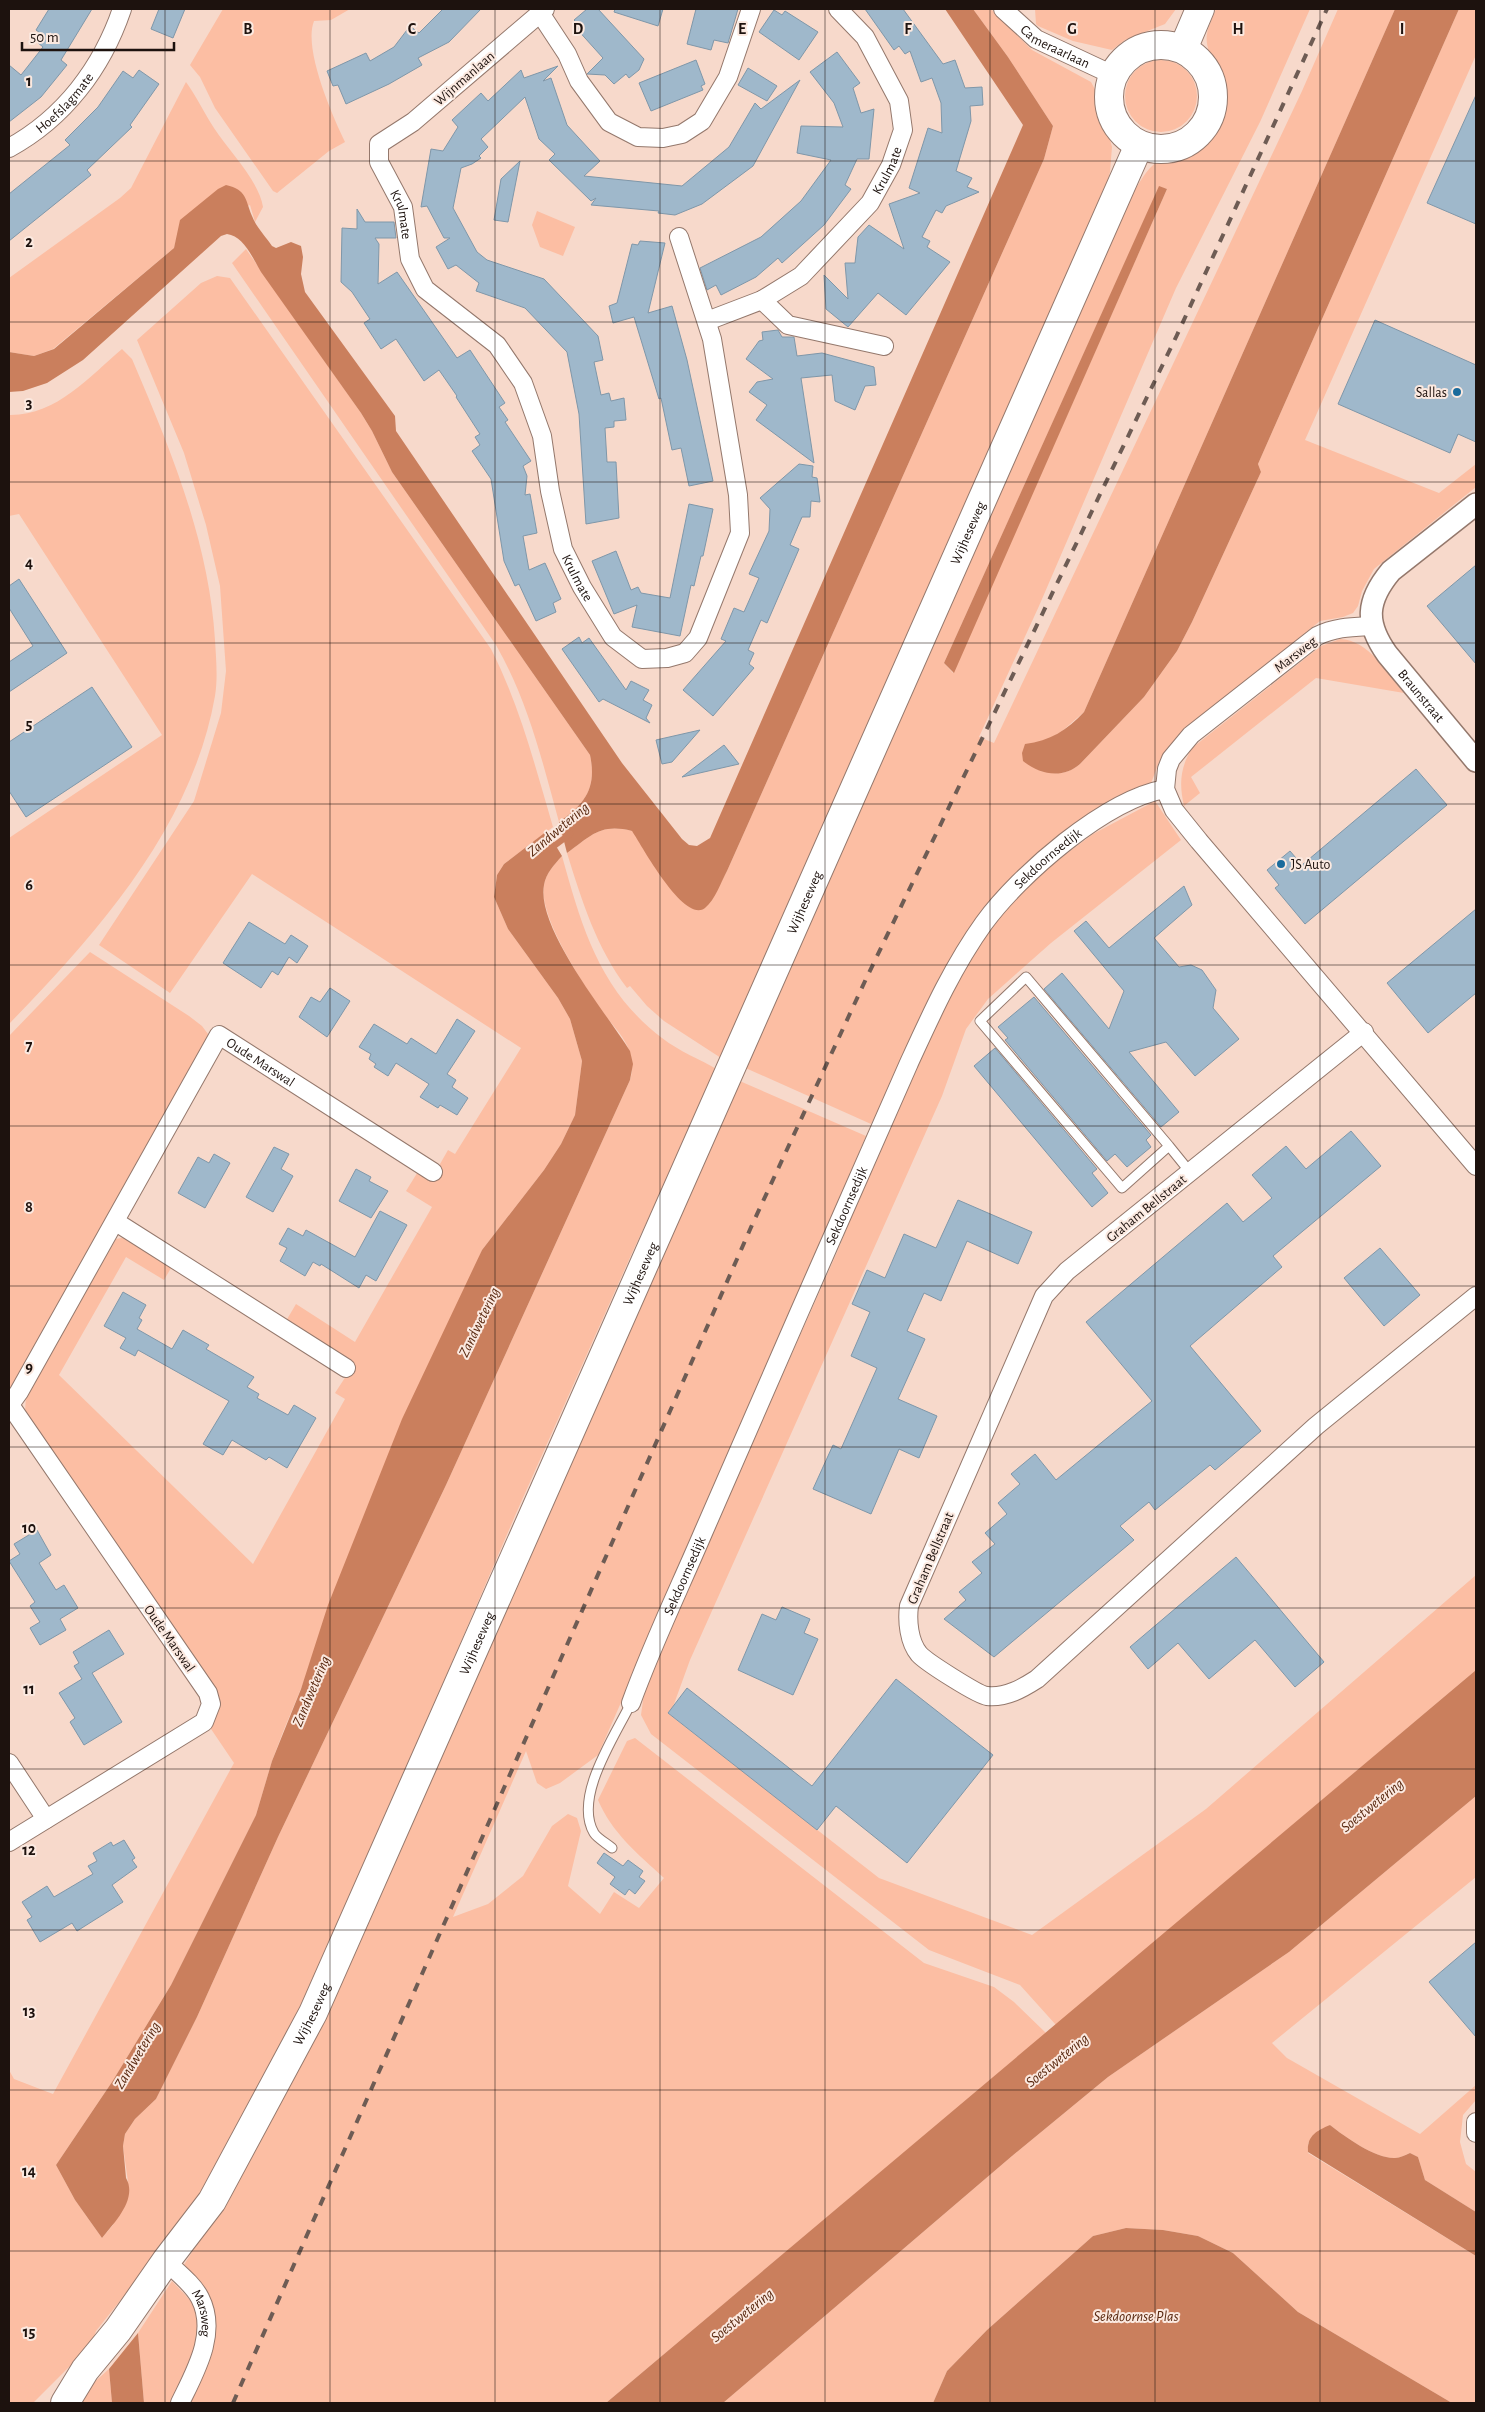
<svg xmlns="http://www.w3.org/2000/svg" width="1485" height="2412" font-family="'Alegreya Sans',sans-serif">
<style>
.green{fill:#fcbea3;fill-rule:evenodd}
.water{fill:#ca7f5d}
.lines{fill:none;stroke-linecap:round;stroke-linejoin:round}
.stream{stroke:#ca7f5d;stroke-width:6}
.building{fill:#9fb8cb;stroke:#7f97a9}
.service-casing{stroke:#94786c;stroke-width:11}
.minor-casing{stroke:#94786c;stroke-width:20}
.tertiary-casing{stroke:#94786c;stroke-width:24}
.primary-casing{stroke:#94786c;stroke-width:30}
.service{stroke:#fff;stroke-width:9}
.minor{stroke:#fff;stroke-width:18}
.tertiary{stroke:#fff;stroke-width:21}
.primary{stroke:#fff;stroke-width:28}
.rail{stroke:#6e5c54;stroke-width:4;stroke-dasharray:9 9;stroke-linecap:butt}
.grid{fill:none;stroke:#1d120e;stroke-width:1;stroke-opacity:0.55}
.poi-dot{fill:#1a6b9c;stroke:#fbe9e0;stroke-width:2}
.labels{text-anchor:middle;stroke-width:4;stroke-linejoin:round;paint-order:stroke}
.street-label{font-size:14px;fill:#1d120e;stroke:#fbe9e0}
.poi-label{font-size:14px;fill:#1d120e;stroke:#fbe9e0;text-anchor:end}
.water-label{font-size:15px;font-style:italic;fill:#59280f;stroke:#fbe9e0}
.grid-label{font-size:16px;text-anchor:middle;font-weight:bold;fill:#1d120e;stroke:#fbe9e0;stroke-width:4;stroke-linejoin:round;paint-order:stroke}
</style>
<rect width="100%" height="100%" fill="#f7d9cb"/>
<path class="green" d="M223 9H350L331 20 314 21C303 49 332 115 345 142L329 151 277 193 273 191 215 108 200 77 190 65Z
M973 9H991L1032 50 1091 82 1098 95 1112 147 1110 172 1104 195 721 1058 664 1021 647 1006 630 986 627 988C596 947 582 901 567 853 591 836 600 823 632 831L712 899 727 871 1044 159 1053 126 1008 57Z
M1035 9H1176L1165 24 1125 40 1112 50 1073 41 1038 26 1036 24Z
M1216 9H1310L1260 122 1176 288 1039 606 979 737 994 743 1302 91 1338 9H1395L1084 712 1061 732 1043 742 1041 771C1057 775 1068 774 1080 764L1144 697 1177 651 1192 622 1261 472 1258 464 1459 9H1476V55L1305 440 1439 493 1476 464V487L1374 569 1362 591 1358 606 1353 613 1343 617 1320 621 1178 735 1159 762 1150 786 1088 822 956 963 871 1124 741 1066 1105 252C1117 228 1133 187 1150 168 1168 149 1200 155 1213 129 1223 108 1225 88 1216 66 1211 56 1205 46 1207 34 1208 26 1213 17 1216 9ZM1159 187 1167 189 953 673 944 663Z
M1125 96a36 36 0 1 1 72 0a36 36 0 1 1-72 0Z
M186 82C197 97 204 113 214 128 229 151 259 181 263 207L255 222 250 205 176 240 174 248 53 349 34 356 9 352V278L120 198 131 188Z
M537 211 575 227 563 256 540 247 532 225Z
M246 249 361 413 372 431 392 472 590 755C597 788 585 804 559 822 542 760 528 701 496 645L232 263Z
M217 276 230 278 491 649C520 706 535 766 553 827L504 864 497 875 494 897 508 929 558 998 570 1019 582 1061 575 1115 561 1144 544 1170 482 1250 283 1732 272 1761 256 1815 171 1985 112 2082 56 2165 75 2200 102 2238 113 2225 128 2182 123 2146 125 2134 135 2119 156 2099 197 2017 278 1837 446 1485 630 1080C633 1072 632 1058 629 1050 624 1036 611 1024 603 1012 584 986 538 916 544 885 546 873 554 865 562 856 582 928 600 991 662 1038 680 1052 700 1059 718 1070L632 1253 518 1509 292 2034 189 2214 96 2331 91 2345 33 2403H9V2070L14 2079 53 2094 234 1763 209 1726C221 1713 221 1701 214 1686L25 1412 26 1396 116 1239 126 1237 171 1265V1268L164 1280 126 1257 59 1375 253 1564 345 1399 335 1393 350 1370V1359L286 1321 296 1304 355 1342 432 1207 406 1191 419 1170 432 1178 448 1150 455 1154 521 1048 252 874 170 993 99 945 194 801 221 713 226 671 220 586 206 525 184 453 137 340 201 283Z
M122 349 132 359C170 448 209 541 215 640 216 658 218 678 215 696 192 827 98 932 9 1024V838L162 735 19 514 9 516V415C56 416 89 377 122 349Z
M1340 639C1369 640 1387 673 1404 693L1316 678 1191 777 1200 793 1184 806C1179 784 1180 768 1192 748L1321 646Z
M1155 801 1181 840 1051 943 988 999 966 1029 942 1096 690 1660 670 1715 879 1878 1032 1935 1206 1809 1476 1575V1670L1056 2025 1020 1985 929 1950 651 1734 641 1715 644 1693 667 1635 838 1250 886 1130 958 973 1009 902 1050 866 1093 834Z
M90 952 189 1016 202 1026 211 1038 9 1393V1036Z
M735 1079 866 1136 773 1355 598 1755 560 1783 546 1789 537 1783 526 1751 453 1917 488 1904 523 1876 552 1826 568 1814 577 1818 581 1831 568 1886 600 1914 614 1892 639 1908 664 1878C638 1854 612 1833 598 1800L627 1741 635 1738 924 1963 994 1987 1014 2002 1046 2033 606 2403H187L209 2347 182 2268 247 2164Z
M1476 1796V1877L1272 2043 1287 2058 1420 2134 1476 2085V2100L1463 2115 1460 2142 1466 2164 1476 2172V2212L1425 2180 1418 2157 1410 2153C1405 2155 1400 2158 1395 2158 1376 2159 1345 2137 1330 2125L1308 2143V2153L1476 2256V2403H1452L1298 2312 1233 2253 1198 2236 1163 2230 1126 2228 1093 2236 987 2330 947 2371 933 2403H723L1012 2156 1108 2077 1289 1952Z
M172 2281C181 2291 195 2303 199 2315 207 2341 184 2380 173 2403H144L138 2333Z
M109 2369 112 2403H71Z"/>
<path class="water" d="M945 9H973L1008 57 1053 126 1044 159 727 871C721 882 715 900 705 908 684 924 642 846 632 831 600 823 591 836 567 853L559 822C585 804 597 788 590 755L392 472 372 431 361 413 261 272C253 259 244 236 227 234L221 236 83 360 47 383 23 391 9 392V352L34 356 54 349 174 248 180 220 218 189 226 185C247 190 245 199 252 216 256 227 266 237 272 246L276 248 291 242 301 246 303 257 301 274 305 292 395 416 396 431 622 763 682 839 689 845 697 846 710 838 1023 125Z
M1395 9H1459L1258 464 1261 472 1192 622 1177 651 1144 697 1080 764C1063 779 1040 775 1023 761L1022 753 1025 744C1050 741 1067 730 1084 712Z
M1159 186 1167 189 954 673 944 663Z
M547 831 562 856C554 865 546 873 544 885 536 928 607 1014 630 1051L633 1064 630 1080 446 1485 278 1837 197 2017 156 2099 135 2119 125 2134 123 2146 126 2178C138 2199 114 2223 102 2238L75 2200 56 2165 112 2082 171 1985 256 1815 272 1761 301 1689 328 1605 402 1419 482 1250 544 1170 561 1144 575 1115 582 1061 570 1019 558 998 508 929 494 897 497 875 504 864Z
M1476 1670V1796L1289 1952 1108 2077 1012 2156 723 2403H606Z
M1330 2125C1345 2137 1376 2159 1395 2158 1400 2158 1405 2155 1410 2153L1418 2157 1425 2180 1476 2212V2256L1308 2152C1307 2136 1316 2131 1330 2125Z
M1126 2228 1163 2230 1198 2236 1233 2253 1298 2312 1452 2403H933L947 2371 987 2330 1093 2236Z
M138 2333 144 2403H112L109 2369Z"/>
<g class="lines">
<path class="stream" d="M550 849 570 834"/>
</g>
<path class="building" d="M49 9H92L61 60 67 65 41 97 9 122V65L21 75 43 47 37 42 43 35 36 30Z
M159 9H185L173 38 151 29Z
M443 9H481L449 42 418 58 422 65 389 84 346 104 338 85 333 86 327 71 366 53 370 61 394 47 410 26 419 33Z
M587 9H598L644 59 639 70 629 78 626 74 614 84 605 75 587 74 603 58 576 28 579 25 574 20Z
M615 9H663L658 26 614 12Z
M696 9H738L728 43 714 40 711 50 687 44Z
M865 9H903L943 64 955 60 965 88 982 87 983 105 970 106 971 121 956 171 972 178 967 187 979 192 946 206 942 213 936 210 922 237 930 241 927 247 950 262 906 315 878 293 848 327 826 309 824 275 848 299 845 263H855L858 237 869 225 904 249 889 204 920 193 909 188 928 128 942 133 941 103 932 78 921 82 910 51 905 54 899 46 894 50Z
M774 10 782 15 785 11 818 32 799 60 759 32Z
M837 52 860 83 853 88 861 113 874 109 869 159H857L845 185 851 189 824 225 782 263 778 258 756 277 721 295 716 285 707 290 700 268 761 237 801 201 831 160 797 153 801 126 843 127 834 103 810 72Z
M696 60 705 84 701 86 703 90 651 111 639 83Z
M558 66 543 81 551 78 567 125 600 161 584 176 682 186 729 147 755 103 761 109 800 80 753 166 702 204 675 215 658 213 659 211 591 205 596 198 591 201 549 160 555 154 539 139 525 97 481 139 488 147 479 156 481 158 472 164 461 168 453 208 477 252 487 260 544 279 598 336 603 360 594 362 601 395 609 393 611 401 624 398 626 420 614 421V427L605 428 607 462H616L619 518 586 524 579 414 567 352 525 308 476 291 479 283 456 265 448 269 436 247 450 238H444L427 206 421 207 431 149 443 151 458 127 452 120 481 93 488 101 521 70 524 78Z
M748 68 777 86 767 101 738 85Z
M139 70 159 84 130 125 132 127 87 170 91 175 9 241V194L70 145 65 140 98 107 123 71 133 78Z
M1476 95V224L1427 203Z
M520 161 508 222 494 220 501 179Z
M357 209 365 222H394L396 238H375L379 244 378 284 397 272 457 358 470 350 505 403 499 407 508 420 505 422 531 461 523 466 527 476 525 495 530 494 537 533 523 536 529 570 545 563 561 599 553 603 556 612 536 621 519 584 515 586 504 561 491 479 472 451 480 445 475 437 480 434 456 397 457 396 439 370 424 381 396 339 381 349 364 323 370 319 352 292 341 282 342 228 357 229Z
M640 241 665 243 648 313 672 306 687 360 713 481 689 486 681 448 672 450 661 398 659 399 634 317 613 323 609 306 617 303 632 244 638 245Z
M1375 320 1476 365V442L1458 434 1450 453 1338 404Z
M778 330 782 337H794L797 356 822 353 874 367 876 385 865 386 855 410 835 401 832 375 801 378 814 463 756 420 767 405 749 392 757 382 773 379 746 359 759 341 763 340 762 332Z
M799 464 813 466 812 477 817 478 820 502 811 501 810 517H802L790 545 799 549 767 623 761 620 748 650 754 653 749 664 754 668 713 716 683 690 726 641 721 639 734 608 744 612 759 578 749 574 769 531 770 509 760 498Z
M689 504 713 509 703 556H701L694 586 691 585 680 636 632 627 637 605 614 614 592 561 616 551 631 590 638 587 641 593 670 598Z
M1476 565V664L1427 606Z
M19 579 67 653 9 692V662L33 646 9 608V586Z
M579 637 582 643 589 638 626 690 631 681 649 690 643 700 652 705 646 718 650 723 603 699 599 702 562 649Z
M92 687 132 747 26 817 9 791V742Z
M700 730 672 762 662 764 656 740Z
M724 745 739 764 682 777Z
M1416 769 1447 805 1305 924 1275 888 1279 885 1267 870 1290 851 1302 865Z
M1184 886 1192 905 1154 938 1179 967 1191 965 1202 970 1216 990 1213 1008 1239 1039 1195 1076 1166 1042 1129 1052 1179 1112 1161 1127 1044 989 1062 973 1109 1029 1124 991 1074 931 1086 921 1109 948Z
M1476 909V993L1428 1033 1387 983Z
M249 922 285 944 291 935 308 946 297 963 289 957 278 975 272 971 261 988 223 963Z
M330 988 350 1001 327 1037 299 1017 311 997 320 1002Z
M1034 997 1151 1135 1146 1140 1151 1147 1127 1167 1115 1154 1107 1161 1005 1040 1008 1038 998 1027Z
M457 1019 475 1031 447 1074 456 1080 452 1087 468 1098 457 1115 440 1105 438 1108 420 1097 429 1084 396 1063 388 1076 374 1067 376 1064 369 1059 371 1054 359 1047 374 1024 407 1044 411 1038 436 1054Z
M995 1048 1097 1169 1092 1173 1108 1193 1092 1207 974 1066Z
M1351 1131 1381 1166 1273 1256 1282 1267 1190 1346 1261 1431 1215 1470 1210 1465 1155 1510 1149 1502 1120 1526 1134 1540 994 1657 944 1619 966 1600 959 1592 982 1573 972 1562 995 1544 985 1533 1007 1514 998 1503 1020 1484 1011 1474 1035 1454 1056 1480 1152 1401 1086 1322 1227 1203 1243 1222 1272 1198 1252 1175 1286 1146 1306 1169Z
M274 1147 289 1154 281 1169 293 1176 273 1212 246 1197Z
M214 1154 230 1163 205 1208 178 1193 198 1157 209 1163Z
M356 1169 371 1177 369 1181 388 1191 371 1218 339 1201Z
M958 1200 1032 1232 1018 1264 967 1241 941 1301 924 1293 907 1331 925 1339 898 1399 937 1416 919 1458 899 1449 871 1514 813 1489 833 1445 841 1449 877 1368 851 1356 870 1312 852 1304 867 1270 885 1278 904 1234 936 1248Z
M380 1211 407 1225 376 1281 366 1275 359 1288 321 1264 320 1266 313 1262 305 1276 280 1261 287 1248 279 1244 288 1228 303 1236 306 1230 355 1257Z
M1380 1248 1420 1295 1384 1326 1344 1278Z
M123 1292 146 1305 139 1318 142 1320 137 1329 172 1349 183 1330 209 1345 206 1349 254 1377 247 1387 259 1394 257 1398 288 1415 294 1405 316 1418 287 1468 269 1457 266 1460 232 1440 223 1455 203 1444 229 1401 138 1350 135 1356 120 1348 126 1338 104 1326Z
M37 1530 51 1555 39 1563 56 1590 64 1585 78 1608 60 1619 66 1630 40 1645 30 1628 40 1622 30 1606 35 1602 9 1561 20 1554 14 1544Z
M1236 1557 1324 1662 1295 1687 1255 1640 1209 1679 1178 1643 1148 1669 1130 1647Z
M782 1607 810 1619 804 1633 818 1639 793 1695 738 1670 762 1614 776 1620Z
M109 1630 124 1654 92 1673 122 1722 84 1745 70 1722 75 1718 59 1693 82 1679 74 1666 79 1663 73 1652Z
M896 1679 993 1755 907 1863 836 1806 817 1830 668 1713 687 1688 812 1786Z
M124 1840 135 1858 132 1860 137 1867 112 1885 123 1902 77 1931 72 1923 40 1942 27 1920 32 1917 22 1902 47 1886 54 1897 93 1874 88 1866 97 1861 93 1853 111 1842 113 1846Z
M604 1853 623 1866 628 1860 643 1871 639 1877 645 1881 635 1894 629 1889 625 1895 610 1884 615 1877 597 1863Z
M1476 1942V2037L1429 1982Z"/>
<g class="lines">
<g class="service-casing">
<path id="service" d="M1169 1146 1122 1188 980 1021 1026 977 1169 1146 1190 1172
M612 1848C606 1843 597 1838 594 1833 573 1797 615 1736 631 1703"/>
</g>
<g class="minor-casing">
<g id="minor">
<path id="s1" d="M545 9 413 122 379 144V162L403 207 410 259 425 289 497 345 523 383 542 436 550 491 563 549 582 587 613 637 642 659 667 658 685 653 698 638 740 533 738 495 712 339 679 237"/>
<path id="s2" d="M1003 9 1036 39 1113 75"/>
<path d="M540 13 567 54 579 81 609 122 638 137 663 138 682 134 702 121 728 77 751 9"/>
<path id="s3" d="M9 148C64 118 102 68 122 9"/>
<path d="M762 300 788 325 884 346"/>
<path id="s4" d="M707 321 762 300 801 276 870 203 891 165 903 130 899 101 865 37 838 9"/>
<path d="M1372 626C1352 627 1335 627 1317 636L1191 735 1171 759 1167 769 1165 789 1174 810 1199 841 1476 1166"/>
<path d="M1364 1032 1067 1271 1044 1296 909 1606C907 1621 909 1642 919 1654 926 1662 978 1695 987 1696 1006 1698 1023 1688 1037 1679L1316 1426 1476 1296"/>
<path d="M116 1222 346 1368"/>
<path id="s5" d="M9 1406 19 1392 219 1035 433 1172"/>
<path id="s6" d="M631 1703C652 1645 679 1589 703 1533 745 1437 786 1342 828 1247 855 1185 882 1124 909 1063 931 1015 953 966 984 923 1020 874 1105 800 1165 789"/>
<path d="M9 1763 46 1819"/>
<path d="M9 1842 204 1722 211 1704 208 1693 10 1405"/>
<path d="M1476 2122V2133"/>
<path id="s7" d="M166 2261C177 2272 193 2284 200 2298 218 2333 195 2372 180 2403"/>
</g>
</g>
<g class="tertiary-casing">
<g id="tertiary">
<path id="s8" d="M1476 504 1391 571C1366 601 1365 623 1387 654L1476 761"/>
</g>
</g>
<g class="primary-casing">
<g id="primary">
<circle cx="1161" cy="97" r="52"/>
<path d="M1183 49 1200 9"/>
<path id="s9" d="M65 2403 85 2370 118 2330 166 2261 212 2201 313 2013 1139 145"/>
</g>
</g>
<use href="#service" class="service"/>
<use href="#minor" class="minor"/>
<use href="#tertiary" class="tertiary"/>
<use href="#primary" class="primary"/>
<path class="rail" d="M233 2403 752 1225 866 979 1177 335 1327 9"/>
</g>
<path class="grid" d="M165 9V2403M330 9V2403M495 9V2403M660 9V2403M825 9V2403M990 9V2403M1155 9V2403M1320 9V2403M9 161H1476M9 322H1476M9 482H1476M9 643H1476M9 804H1476M9 965H1476M9 1126H1476M9 1286H1476M9 1447H1476M9 1608H1476M9 1769H1476M9 1930H1476M9 2090H1476M9 2251H1476"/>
<g class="poi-dot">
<circle cx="1457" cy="392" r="5"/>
<circle cx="1281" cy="864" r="5"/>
</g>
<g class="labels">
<g class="street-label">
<text dy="5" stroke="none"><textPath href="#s2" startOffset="65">Cameraarlaan</textPath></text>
<text transform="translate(464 78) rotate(-41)" y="5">Wijnmanlaan</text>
<text dy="5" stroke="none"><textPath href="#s3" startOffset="72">Hoefslagmate</textPath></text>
<text dy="5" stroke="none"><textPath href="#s4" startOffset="242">Krulmate</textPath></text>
<text dy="5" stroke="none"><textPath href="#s1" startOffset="290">Krulmate</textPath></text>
<text dy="5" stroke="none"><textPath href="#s9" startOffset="2082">Wijheseweg</textPath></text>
<text dy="5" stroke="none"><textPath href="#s1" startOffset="710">Krulmate</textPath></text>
<text transform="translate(1295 654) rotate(-38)" y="5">Marsweg</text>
<text dy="5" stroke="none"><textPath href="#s8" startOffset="254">Braunstraat</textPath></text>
<text dy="5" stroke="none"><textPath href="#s6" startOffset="948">Sekdoornsedijk</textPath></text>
<text dy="5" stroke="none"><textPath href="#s9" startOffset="1678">Wijheseweg</textPath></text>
<text dy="5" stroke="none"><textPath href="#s5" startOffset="476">Oude Marswal</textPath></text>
<text dy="5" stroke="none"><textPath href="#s6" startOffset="542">Sekdoornsedijk</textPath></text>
<text transform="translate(1146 1208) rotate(-39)" y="5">Graham Bellstraat</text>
<text dy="5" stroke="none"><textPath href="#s9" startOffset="1272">Wijheseweg</textPath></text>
<text transform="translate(930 1558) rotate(-67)" y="5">Graham Bellstraat</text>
<text dy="5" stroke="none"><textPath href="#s6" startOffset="138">Sekdoornsedijk</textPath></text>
<text transform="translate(170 1638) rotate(55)" y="5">Oude Marswal</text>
<text dy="5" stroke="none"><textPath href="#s9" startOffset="868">Wijheseweg</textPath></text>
<text dy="5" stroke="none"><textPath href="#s9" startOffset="462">Wijheseweg</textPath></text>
<text dy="5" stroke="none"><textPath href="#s7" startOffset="66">Marsweg</textPath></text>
</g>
<g class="poi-label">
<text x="1447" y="397">Sallas</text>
<text x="1291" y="869" text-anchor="start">JS Auto</text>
</g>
<g class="water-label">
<text transform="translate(558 829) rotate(-40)" y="5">Zandwetering</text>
<text transform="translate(479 1322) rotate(-64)" y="5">Zandwetering</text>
<text transform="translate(311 1691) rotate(-67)" y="5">Zandwetering</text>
<text transform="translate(1372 1805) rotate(-39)" y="5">Soestwetering</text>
<text transform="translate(137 2055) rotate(-59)" y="5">Zandwetering</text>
<text transform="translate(1057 2060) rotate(-39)" y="5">Soestwetering</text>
<text transform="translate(742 2315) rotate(-39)" y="5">Soestwetering</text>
<text x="1136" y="2321">Sekdoornse Plas</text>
</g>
</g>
<g class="grid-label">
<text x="248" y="34">B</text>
<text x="412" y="34">C</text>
<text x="578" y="34">D</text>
<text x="742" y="34">E</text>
<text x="908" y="34">F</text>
<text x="1072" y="34">G</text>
<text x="1238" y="34">H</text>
<text x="1402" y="34">I</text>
<text x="29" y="86">1</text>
<text x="29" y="247">2</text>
<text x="29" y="408">3</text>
<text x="29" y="568">4</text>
<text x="29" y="729">5</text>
<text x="29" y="890">6</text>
<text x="29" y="1051">7</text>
<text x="29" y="1212">8</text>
<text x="29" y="1372">9</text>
<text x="29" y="1533">10</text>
<text x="29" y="1694">11</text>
<text x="29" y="1855">12</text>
<text x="29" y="2016">13</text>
<text x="29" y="2176">14</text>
<text x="29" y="2337">15</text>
</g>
<rect width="1485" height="2412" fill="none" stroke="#1d120e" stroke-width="20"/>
<path d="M22 42v8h152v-8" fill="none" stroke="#1d120e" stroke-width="2.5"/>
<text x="30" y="42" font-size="15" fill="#1d120e" stroke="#fbe9e0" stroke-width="4" paint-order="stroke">50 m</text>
</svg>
